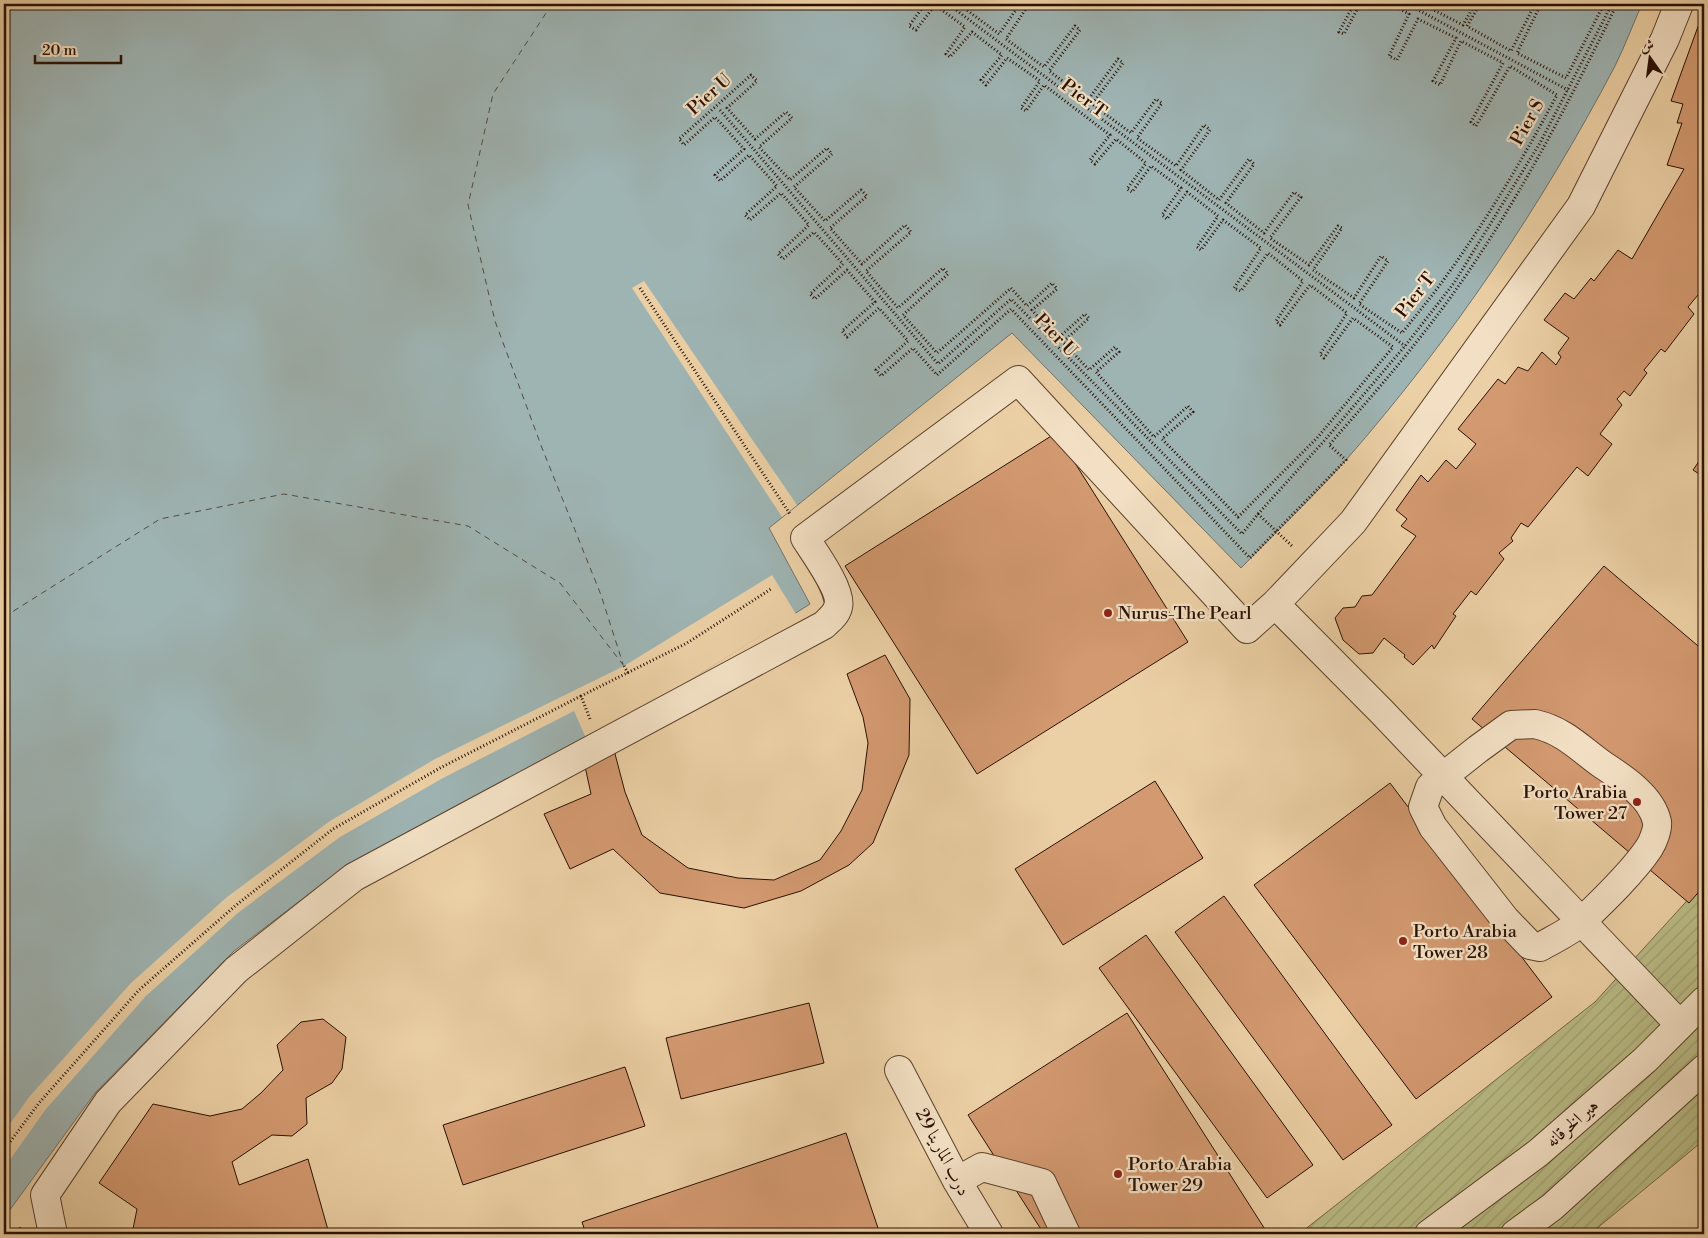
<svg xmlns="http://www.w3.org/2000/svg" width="1708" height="1238" font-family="'Libre Bodoni',Amiri,serif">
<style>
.garden{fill:url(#garden-furrows);stroke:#726644}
.water{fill:#9eb4b3;stroke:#70726c}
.pier{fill:#ecd0a5}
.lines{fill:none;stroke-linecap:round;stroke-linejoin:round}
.ferry{stroke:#534940;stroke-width:1;stroke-dasharray:6 5;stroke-linecap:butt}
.building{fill:#d39970;stroke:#2a1002}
.minor-casing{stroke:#5a402b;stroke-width:30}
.path{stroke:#2a1002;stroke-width:3;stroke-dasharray:1 2.5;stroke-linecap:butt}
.minor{stroke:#f3e0c4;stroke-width:28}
.poi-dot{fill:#8f2418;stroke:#f3e0c4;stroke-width:2}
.labels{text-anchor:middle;stroke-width:4.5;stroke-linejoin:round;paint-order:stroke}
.street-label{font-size:18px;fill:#2a1002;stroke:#f3e0c4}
.poi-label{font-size:18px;fill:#2a1002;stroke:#f3e0c4;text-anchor:start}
</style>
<defs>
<pattern id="garden-furrows" width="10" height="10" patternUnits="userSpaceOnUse" patternTransform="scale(1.25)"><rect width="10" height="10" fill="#b9bb85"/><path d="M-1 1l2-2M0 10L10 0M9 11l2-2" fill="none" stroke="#9fa071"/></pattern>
</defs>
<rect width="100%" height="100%" fill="#ecd0a5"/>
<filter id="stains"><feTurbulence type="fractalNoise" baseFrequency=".004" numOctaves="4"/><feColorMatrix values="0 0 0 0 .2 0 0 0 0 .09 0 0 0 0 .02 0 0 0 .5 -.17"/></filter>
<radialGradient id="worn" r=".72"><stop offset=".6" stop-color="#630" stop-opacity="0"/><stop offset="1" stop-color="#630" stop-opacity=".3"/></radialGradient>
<path class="garden" d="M1704 882V1140L1590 1234H1299L1595 1002Z"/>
<path class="water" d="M4 4H1642C1633 24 1625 46 1615 66 1541 207 1451 340 1346 460 1313 497 1276 532 1241 568L1012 333 769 528 810 604 655 702 343 868 234 951 95 1093 4 1218Z"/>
<path class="pier" d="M644 281 797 505 782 517 632 288Z
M772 575 796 614 655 702 586 738 574 711 443 778 340 837 239 912 146 996 46 1109 4 1168V1132L30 1096 131 983 227 897 330 821 435 759 624 666Z"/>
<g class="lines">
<path class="ferry" d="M552 4 493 94 468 205 495 321 542 448 601 595 623 664
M4 617 160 519 284 494 468 526 560 583 624 666"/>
</g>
<path class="building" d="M1704 10V298L1698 295 1688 307 1694 314 1665 352 1661 349 1644 370 1647 373 1630 396 1624 391 1617 399 1622 405 1600 434 1612 444 1588 476 1577 467 1528 527 1521 523 1511 538 1513 541 1499 553 1504 559 1476 595 1471 591 1453 614 1456 616 1434 649 1432 645 1413 665 1404 657 1405 655 1384 638 1373 653 1359 654 1343 640 1335 618 1343 608 1355 607 1362 596 1372 595 1416 536 1401 526 1407 519 1396 510 1421 475 1428 482 1446 460 1456 469 1476 444 1458 429 1498 379 1505 384 1518 367 1528 371 1542 352 1556 365 1561 357 1558 353 1569 338 1544 320 1565 293 1574 299 1591 278 1594 281 1618 250 1632 259 1684 169 1667 165 1682 123H1677L1683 104 1671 101Z
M1056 433 1188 642 977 774 845 566Z
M1704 454V477L1693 470Z
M1604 566 1704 651V886L1689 903 1472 719Z
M885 655 910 699 909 755 873 843 849 865 801 891 744 908 660 893 613 849 570 869 544 814 591 794 583 757 614 750 625 792 642 835 688 868 738 878 774 880 820 860 841 831 862 790 868 743 863 717 847 674Z
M1155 781 1203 858 1063 945 1015 869Z
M1390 783 1552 997 1416 1099 1254 885Z
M1224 896 1392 1125 1343 1160 1175 932Z
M1146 935 1313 1165 1267 1198 1099 968Z
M809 1003 824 1063 681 1099 666 1038Z
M1127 1013 1268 1234H1044L968 1115Z
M323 1019 346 1037 342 1069 332 1083 306 1098 307 1124 292 1136 272 1135 232 1162 239 1185 308 1159 328 1230 319 1234H132L137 1209 99 1183 153 1104 210 1116 242 1109 261 1093 283 1070 277 1045 301 1022Z
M625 1067 645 1126 463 1185 443 1125Z
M846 1133 880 1234H586L582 1222Z"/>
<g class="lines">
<g class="minor-casing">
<path id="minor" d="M1679 4 1665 39 1581 206 1353 522 1275 604 1382 712 1680 1025
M1535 724C1565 731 1579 748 1603 765 1623 778 1652 797 1657 822 1658 829 1653 842 1649 848 1633 872 1604 900 1582 921 1570 932 1554 939 1540 947L1530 945 1505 919 1433 827 1423 807 1430 787 1478 749 1511 725Z
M899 1070 957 1181 989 1234
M957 1181 982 1167 1042 1183 1066 1234
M53 1234 45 1195 108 1102 236 970 354 877 824 625C829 620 836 615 838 607 843 592 814 552 805 538L1018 380 1247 629 1275 604
M1429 1234 1538 1153 1645 1060 1704 1001
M1515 1234 1552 1207 1704 1069"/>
</g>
<path class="path" d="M925 4 909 26 916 30 935 5 965 27 946 54 950 57 972 32 1002 55 981 80 986 85 1007 58 1040 81 1021 108 1026 111 1044 85 1110 135 1090 160 1095 164 1116 139 1146 163 1127 189 1132 192 1151 166 1181 188 1162 215 1167 219 1187 192 1218 216 1197 247 1201 250 1223 220 1261 248 1234 288 1241 291 1268 253 1303 281 1276 321 1280 325 1310 285 1347 313 1320 354 1324 358 1353 318 1393 347 1317 438 1238 517 1162 439 1193 412 1188 406 1154 437 1096 372 1119 352 1115 347 1089 370 1063 342 1089 318 1085 314 1057 339 1032 310 1057 289 1052 283 1027 306 1011 288 937 353 903 315 948 274 943 268 898 308 866 271 911 232 905 225 862 264 830 228 867 196 861 190 825 221 794 187 832 154 827 148 790 180 759 147 792 118 786 112 755 139 727 108 757 81 751 75 679 139 684 145 715 117 744 149 715 175 720 181 749 155 777 186 745 215 750 220 781 193 809 225 778 254 783 259 814 232 843 264 810 294 815 299 847 270 875 302 842 331 847 337 879 308 908 341 876 370 881 376 913 348 937 375 1011 309 1250 558 1346 460 1329 445C1375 393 1420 341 1460 284 1521 196 1570 100 1617 4
M948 4 1405 346
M961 4 960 5 999 34 1020 4
M1029 4 1006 39 1044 67 1075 26 1080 30 1049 71 1088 100 1118 59 1123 63 1092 104 1131 133 1156 99 1162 103 1137 138 1176 166 1204 125 1210 130 1181 170 1219 200 1249 159 1254 164 1226 203 1264 233 1294 192 1301 197 1270 238 1309 265 1338 226 1342 228 1313 270 1354 298 1381 256 1388 261 1359 304 1402 333C1417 314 1433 295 1447 275 1488 218 1524 157 1557 95L1510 66 1476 126 1471 122 1503 63 1461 41 1440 85 1433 81 1456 38 1418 19 1397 60 1389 56 1409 14 1391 4
M1293 4 1291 6 1298 9 1301 4
M1354 4 1339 32 1344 34 1360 4
M1407 4 1568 90
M1422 4 1463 25 1475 4
M1480 4 1467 26 1511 51 1535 4
M1541 4 1517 53 1566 78 1604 4
M720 110 938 364 1011 299 1242 534 1258 514 1292 546
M640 288 790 514
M1258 514 1324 441 1405 346 1454 283 1540 143 1612 4
M624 666 628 673
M590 719 581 696 687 643 771 589
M4 1150 39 1103 139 990 235 906 333 829 440 768 581 696
M16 1234 22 1226"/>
<use href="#minor" class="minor"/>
</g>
<g class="poi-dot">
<circle cx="1108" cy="613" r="5"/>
<circle cx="1637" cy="802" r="5"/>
<circle cx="1403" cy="941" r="5"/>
<circle cx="1118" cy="1174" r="5"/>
</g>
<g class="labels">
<g class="street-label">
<text transform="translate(709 94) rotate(-42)" y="6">Pier U</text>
<text transform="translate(1084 98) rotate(37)" y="6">Pier T</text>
<text transform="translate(1527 122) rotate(-61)" y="6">Pier S</text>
<text transform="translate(1415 295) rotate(-52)" y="6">Pier T</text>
<text transform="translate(1056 335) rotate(46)" y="6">Pier U</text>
<text transform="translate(1572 1123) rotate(-41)" y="6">هير الخرقانه</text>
<text transform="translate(943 1152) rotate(62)" y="6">درب المارينا 29</text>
</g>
<g class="poi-label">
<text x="1118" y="619">Nurus-The Pearl</text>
<text x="1627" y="798" text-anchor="end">Porto Arabia<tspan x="1627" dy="21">Tower 27</tspan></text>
<text x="1413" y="937">Porto Arabia<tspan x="1413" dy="21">Tower 28</tspan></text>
<text x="1128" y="1170">Porto Arabia<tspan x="1128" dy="21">Tower 29</tspan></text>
</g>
</g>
<rect width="1708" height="1238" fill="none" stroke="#ecd0a5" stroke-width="20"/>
<rect x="5" y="5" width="1698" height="1228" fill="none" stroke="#2a1002" stroke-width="2.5"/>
<rect x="10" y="10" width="1688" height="1218" fill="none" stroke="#2a1002"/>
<g transform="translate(1650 58) rotate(346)" stroke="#f3e0c4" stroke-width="4" paint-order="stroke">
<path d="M0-4L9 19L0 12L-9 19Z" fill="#2a1002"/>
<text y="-8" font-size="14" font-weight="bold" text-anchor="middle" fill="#2a1002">ش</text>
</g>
<path d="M35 55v8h86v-8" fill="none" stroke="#2a1002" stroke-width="2.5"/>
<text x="42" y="55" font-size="15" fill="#2a1002" stroke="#f3e0c4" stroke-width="4" paint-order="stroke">20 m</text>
<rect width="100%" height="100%" filter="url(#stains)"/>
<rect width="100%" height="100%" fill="url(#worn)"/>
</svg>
